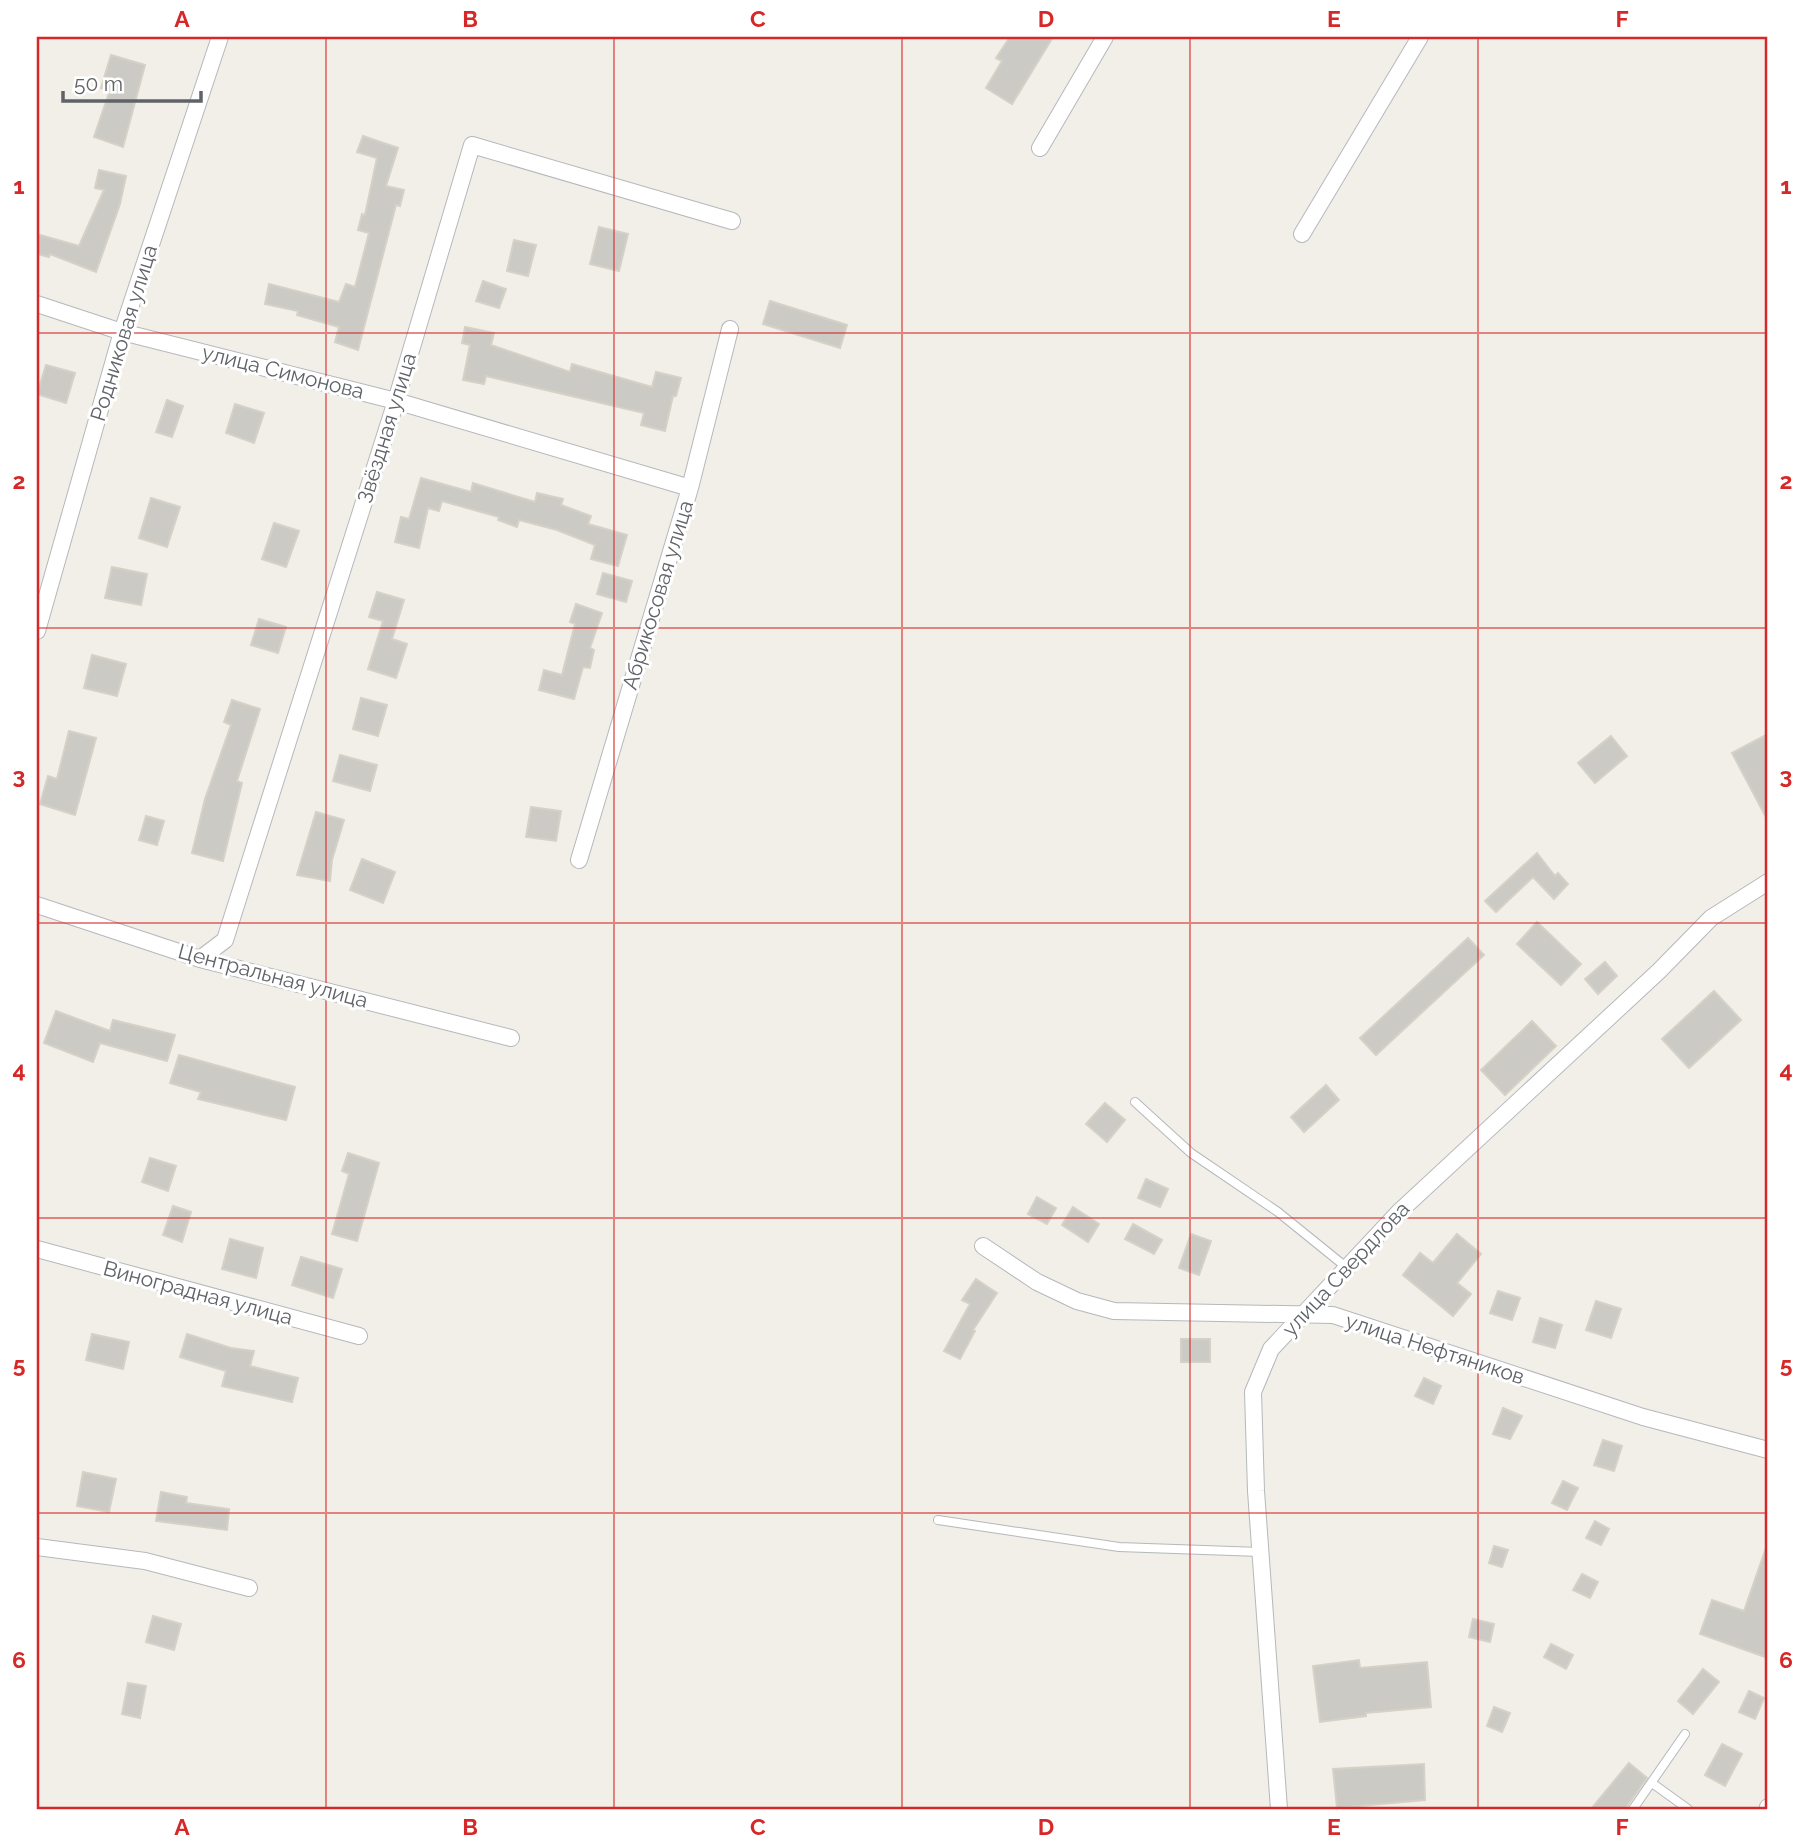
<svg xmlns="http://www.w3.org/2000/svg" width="1805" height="1846" font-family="Raleway,sans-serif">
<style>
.building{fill:#cccac5;stroke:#d6d1c6;stroke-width:2}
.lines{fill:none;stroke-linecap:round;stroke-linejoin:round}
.service-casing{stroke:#b5b8bc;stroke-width:10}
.minor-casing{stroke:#b5b8bc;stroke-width:18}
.service{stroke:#fff;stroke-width:8}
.minor{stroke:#fff;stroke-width:16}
.grid{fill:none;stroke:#d62828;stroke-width:2;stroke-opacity:0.55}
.labels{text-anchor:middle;stroke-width:6;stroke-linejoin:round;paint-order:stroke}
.street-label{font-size:21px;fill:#5f6368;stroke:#fff}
.neatline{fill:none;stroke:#d62828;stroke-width:2.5}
.grid-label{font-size:23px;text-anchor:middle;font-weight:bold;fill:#d62828}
</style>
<rect width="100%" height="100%" fill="#f1efe8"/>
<path class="building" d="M1010 37H1053L1012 104 986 88 1002 61 996 58Z
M111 55 145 65 123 147 94 137 110 90 101 88Z
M363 136 398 148 386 186 404 190 400 206 396 205 358 350 335 342 339 327 297 315 298 311 265 304 269 284 339 302 346 284 355 287 369 233 358 230 362 214 365 215 377 158 357 152Z
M99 170 126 176 120 204 96 272 50 254 49 257 37 254V234L79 246 104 190 95 188Z
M599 227 628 234 619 271 590 264Z
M514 240 536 245 528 276 507 271Z
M483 281 506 289 499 308 476 301Z
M770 301 847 325 840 348 763 324Z
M465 327 494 333 491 345 570 372 572 364 652 387 656 372 681 378 676 396H673L665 431 641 425 644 413 486 376 484 384 463 380 470 345 462 343Z
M46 365 75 373 66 403 37 394Z
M167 400 183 406 172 437 156 432Z
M235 404 264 413 254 443 226 433Z
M421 478 471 492 473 483 535 502 537 493 563 499 561 505 591 516 588 524 627 535 618 566 591 559 595 545 557 530 519 520 517 527 498 520 499 517 442 501 439 511 428 508 419 548 395 542 401 517 409 519Z
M151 498 180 507 167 547 139 538Z
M274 523 299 531 286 567 262 559Z
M112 567 147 574 141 605 105 598Z
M603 573 632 581 626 602 597 594Z
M377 592 404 600 392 639 407 644 396 678 368 669 383 621 369 617Z
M576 604 602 613 590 648 594 650 590 668 583 667 574 699 539 690 544 670 562 675 575 624 570 622Z
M259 619 286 627 278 653 251 645Z
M92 655 126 664 117 696 84 688Z
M361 698 387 705 378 736 353 729Z
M232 700 260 709 237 781 242 783 223 861 192 853 205 799 231 725 224 722Z
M69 731 96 738 75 815 40 804 48 776 57 779Z
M1768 734V821L1732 753Z
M1611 736 1627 756 1595 783 1578 763Z
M340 755 377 765 370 791 333 781Z
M531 807 561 811 556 841 526 837Z
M316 812 344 820 332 860 330 881 297 875Z
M146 816 164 821 157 845 139 840Z
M1537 853 1555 876 1558 873 1568 884 1554 899 1533 877 1496 912 1485 901Z
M362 859 395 872 383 903 350 890Z
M1537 922 1581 964 1561 985 1517 944Z
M1468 938 1484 955 1376 1055 1360 1038Z
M1605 962 1617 976 1598 994 1585 979Z
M1714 991 1741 1020 1689 1068 1662 1039Z
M56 1011 110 1031 113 1020 175 1035 167 1061 100 1043 93 1062 44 1043Z
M1532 1021 1556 1046 1505 1095 1481 1070Z
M179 1055 295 1087 286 1120 198 1099 201 1092 170 1083Z
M1326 1085 1339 1100 1304 1132 1291 1117Z
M1105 1103 1125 1120 1107 1142 1086 1124Z
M348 1153 379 1163 357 1241 332 1234 349 1174 342 1171Z
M150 1158 176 1166 168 1191 142 1182Z
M1146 1179 1168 1189 1160 1207 1138 1198Z
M1037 1197 1056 1208 1047 1224 1028 1214Z
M173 1206 191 1212 182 1242 163 1235Z
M1073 1207 1099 1224 1088 1242 1062 1225Z
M1133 1224 1162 1240 1154 1254 1125 1239Z
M1191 1234 1211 1241 1199 1275 1179 1268Z
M1457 1234 1481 1254 1457 1283 1471 1294 1453 1316 1403 1275 1420 1253 1433 1263Z
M230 1239 263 1248 256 1278 222 1269Z
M301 1257 342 1269 333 1298 292 1285Z
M976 1279 997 1293 973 1330 975 1331 960 1359 944 1351 970 1304 962 1300Z
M1498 1291 1520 1298 1512 1320 1490 1313Z
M1596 1301 1621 1309 1611 1338 1586 1330Z
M1540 1318 1562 1325 1555 1348 1533 1342Z
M92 1334 129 1342 123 1369 86 1360Z
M187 1334 231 1348 254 1351 250 1366 298 1378 292 1402 222 1386 226 1371 180 1357Z
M1181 1339H1210V1362H1181Z
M1424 1378 1441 1386 1433 1404 1415 1396Z
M1503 1408 1522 1416 1510 1439 1493 1434Z
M1603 1440 1622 1446 1614 1471 1594 1465Z
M83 1472 116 1479 109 1512 77 1506Z
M1563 1481 1578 1488 1567 1510 1552 1503Z
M161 1492 187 1497 186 1503 229 1509 227 1530 156 1521Z
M1595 1521 1609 1529 1601 1545 1586 1538Z
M1494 1546 1508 1550 1502 1567 1489 1563Z
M1766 1548 1768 1549V1658L1700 1634 1712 1600 1744 1611Z
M1582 1574 1598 1582 1590 1598 1573 1590Z
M153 1616 181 1624 174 1650 146 1642Z
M1473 1619 1494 1624 1490 1642 1469 1637Z
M1551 1644 1573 1655 1566 1669 1544 1657Z
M1359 1660 1360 1668 1427 1662 1431 1707 1366 1713V1716L1320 1722 1313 1666Z
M1703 1669 1719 1682 1693 1714 1678 1701Z
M128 1683 146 1686 140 1718 122 1714Z
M1749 1691 1764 1698 1755 1719 1739 1712Z
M1494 1707 1510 1713 1502 1732 1487 1726Z
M1722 1744 1742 1754 1725 1786 1705 1775Z
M1629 1763 1647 1778 1625 1809H1591Z
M1424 1764 1425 1800 1337 1808 1333 1769Z"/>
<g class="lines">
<g class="service-casing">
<path id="service" d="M1135 1102 1191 1153 1278 1212 1346 1267
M938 1520 1119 1547 1260 1552
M1652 1783 1688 1809
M1633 1809 1685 1734"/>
</g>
<g class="minor-casing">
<path id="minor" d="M1040 148 1105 37
M1302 234 1420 37
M37 304 122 332 396 401 690 488
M37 631 122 332 220 37
M579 860 690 488 730 329
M37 905 200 959 511 1038
M200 959 225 940 396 401 472 145 732 221
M983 1246 1037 1282 1077 1301 1114 1311 1333 1315 1643 1417 1768 1450
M37 1249 359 1336
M37 1547 145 1561 249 1588
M1279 1809 1256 1491 1253 1392 1271 1349 1400 1211 1659 971 1711 918 1768 882
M1768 1809V1807"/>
</g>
<use href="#service" class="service"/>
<use href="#minor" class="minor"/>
</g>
<path class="grid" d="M326 37V1809M614 37V1809M902 37V1809M1190 37V1809M1478 37V1809M37 333H1768M37 628H1768M37 923H1768M37 1218H1768M37 1513H1768"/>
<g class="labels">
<g class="street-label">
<text transform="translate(124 333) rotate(-73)" y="7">Родниковая улица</text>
<text transform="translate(283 372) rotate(14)" y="7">улица Симонова</text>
<text transform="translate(387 428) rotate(-73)" y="7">Звёздная улица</text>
<text transform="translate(658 595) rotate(-73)" y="7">Абрикосовая улица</text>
<text transform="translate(273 976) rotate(15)" y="7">Центральная улица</text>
<text transform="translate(1346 1269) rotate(-47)" y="7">улица Свердлова</text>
<text transform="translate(198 1293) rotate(15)" y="7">Виноградная улица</text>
<text transform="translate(1435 1349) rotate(18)" y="7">улица Нефтяников</text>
</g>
</g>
<rect width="1805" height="1846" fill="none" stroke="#ffffff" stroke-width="77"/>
<path d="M63 91v10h138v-10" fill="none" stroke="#5f6368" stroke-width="3.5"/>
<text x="74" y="91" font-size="21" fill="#5f6368" stroke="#ffffff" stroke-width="5" paint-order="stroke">50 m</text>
<rect x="38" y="38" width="1728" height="1770" class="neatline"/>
<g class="grid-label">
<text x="182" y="27">A</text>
<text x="470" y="27">B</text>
<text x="758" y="27">C</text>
<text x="1046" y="27">D</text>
<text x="1334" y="27">E</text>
<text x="1622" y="27">F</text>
<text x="19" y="194">1</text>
<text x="1786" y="194">1</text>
<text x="19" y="489">2</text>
<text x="1786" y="489">2</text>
<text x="19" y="784">3</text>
<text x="1786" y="784">3</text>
<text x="19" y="1078">4</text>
<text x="1786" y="1078">4</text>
<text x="19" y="1373">5</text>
<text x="1786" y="1373">5</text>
<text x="19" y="1668">6</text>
<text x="1786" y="1668">6</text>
<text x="182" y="1835">A</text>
<text x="470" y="1835">B</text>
<text x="758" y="1835">C</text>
<text x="1046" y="1835">D</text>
<text x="1334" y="1835">E</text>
<text x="1622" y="1835">F</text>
</g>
</svg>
